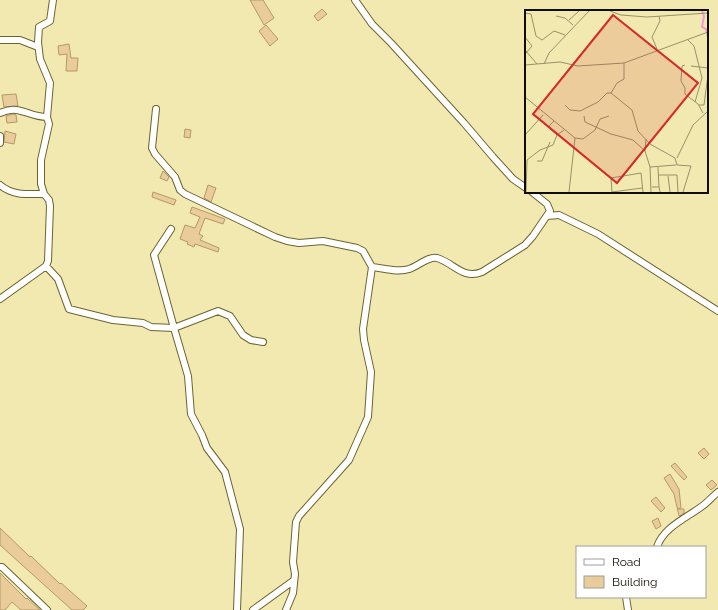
<svg xmlns="http://www.w3.org/2000/svg" width="718" height="610" font-family="Raleway,sans-serif">
<style>
.building{fill:#e9cc99;stroke:#b49867}
.lines{fill:none;stroke-linecap:round;stroke-linejoin:round}
.minor-casing{stroke:#6c642f;stroke-width:8}
.minor{stroke:#fff;stroke-width:6}
.inset-river{fill:none;stroke:#f49bd5;stroke-width:2}
.inset-road{fill:none;stroke:#97916a;stroke-width:1}
.view{fill:#d62828;fill-opacity:0.15;stroke:#d62828;stroke-width:2}
.inset-edge{fill:none;stroke:#0f0c00;stroke-width:2}
</style>
<rect width="100%" height="100%" fill="#f1e9b0"/>
<path class="building" d="M250 0H263L274 18 264 25Z
M322 9 327 14 318 21 314 16Z
M266 25 278 39 270 46 259 31Z
M69 44 71 58H78L77 71H66L67 54 59 55 58 46Z
M16 94 18 106 4 107 2 95Z
M13 114 16 115 17 122 7 123 6 116Z
M185 129 191 130 190 138 184 137Z
M5 131 16 134 14 144 4 142Z
M163 171 169 177 167 181 160 178Z
M208 185 216 188 211 202 204 198Z
M153 192 176 200 174 205 152 197Z
M192 207 225 219 223 224 205 218 199 234 203 236 200 240 219 248 218 252 195 244 194 247 187 244 188 242 180 239 185 225 195 228 200 217 190 213Z
M704 448 709 454 704 459 698 453Z
M675 463 687 477 684 480 671 466Z
M670 474 679 489 681 508 678 509H684V513L680 516H679L674 494 664 478Z
M712 480 717 485 711 490 706 485Z
M656 497 665 508 661 512 651 501Z
M658 518 661 526 656 529 652 521Z
M0 528 30 557 31 556 60 584 61 583 87 606 83 610H72L0 545Z
M0 573 26 599 27 598 40 610H21L12 602 5 610H0Z"/>
<g class="lines">
<g class="minor-casing">
<path id="minor" d="M355 0 372 24 391 43 464 123 493 157 513 179 526 188
M0 40H20L38 47
M156 109 152 148 155 154 175 177 180 190 185 194 275 237 287 241 299 243 323 241 357 248 363 251 372 267 363 329 364 340 371 372 368 417 349 460 299 516 296 522 293 562 295 574 293 593 286 610
M0 113C21 104 27 117 47 117
M0 136V143
M0 185C13 196 28 194 44 194
M547 216 559 215 598 234 718 311
M171 229 154 255 174 328 188 376 191 414 202 435 207 448 225 472 240 529 237 610
M46 266 58 279 69 309 113 320 143 323 151 327 174 328 218 311 230 316 243 335 251 340 263 342
M372 267C383 268 398 273 409 269 417 267 428 256 437 258 454 263 463 280 482 272L525 245 533 236 550 211 547 204 532 192
M0 299 46 266 48 261 50 206 49 200 44 194 41 184V160L49 124 47 117 50 83 40 59 38 42 39 27 50 21 53 0
M657 547C663 528 686 518 701 507 707 503 712 497 718 492
M0 567H2L47 610
M626 597 628 610
M253 610 293 581"/>
</g>
<use href="#minor" class="minor"/>
</g>
<g transform="translate(525 10)">
<rect width="183" height="183" fill="#f1e9b0"/>
<path class="inset-river" d="M177 1 179 6 177 17 181 19 183 27"/>
<path class="inset-road" d="M85 1 96 5 122 7 183 3M0 3 6 4 11 26 17 30 29 21 40 25M31 6 40 8 48 15M44 10 54 1M0 27 7 36 1 43M162 29 169 36 177 68 170 92M132 39 127 27 135 11 134 6M0 40 12 54M19 54 24 43 64 1M0 55 35 52 53 56 99 53 183 22M160 55 157 56 156 71 160 78V84L173 94 178 103M166 56 183 58M86 83 107 100 113 121 125 134 150 148 152 155 166 156 158 182M0 87 50 128 44 182M40 95 45 100 55 101 73 92 82 83H86L92 73 99 69V53M174 95H179L183 65M59 106 60 112 86 124 108 130 120 141 125 157 126 182M29 111 23 117 32 125M0 125 18 105M50 128 58 129 70 120 75 109 84 106M120 141 121 129M152 148 168 115 183 101M12 151H17L25 132M125 157 151 155M133 157 134 177M134 165H152L153 182M143 166 145 182M127 177H134L135 182M1 182 2 150 15 140 28 135 32 125 39 120M87 182 86 168 116 163 118 182M87 182 117 178"/>
<path class="view" d="M88 5 173 73 92 173 8 104Z"/>
<rect width="183" height="183" class="inset-edge"/>
</g>
<rect x="576" y="546" width="130" height="52" fill="#ffffff" stroke="#9f9e99"/>
<rect x="584" y="559" width="20" height="6" fill="#ffffff" stroke="#9f9e99"/>
<text x="612" y="566" font-size="12" fill="#0f0c00">Road</text>
<rect x="584" y="576" width="20" height="12" fill="#e9cc99" stroke="#9f9e99"/>
<text x="612" y="586" font-size="12" fill="#0f0c00">Building</text>
</svg>
